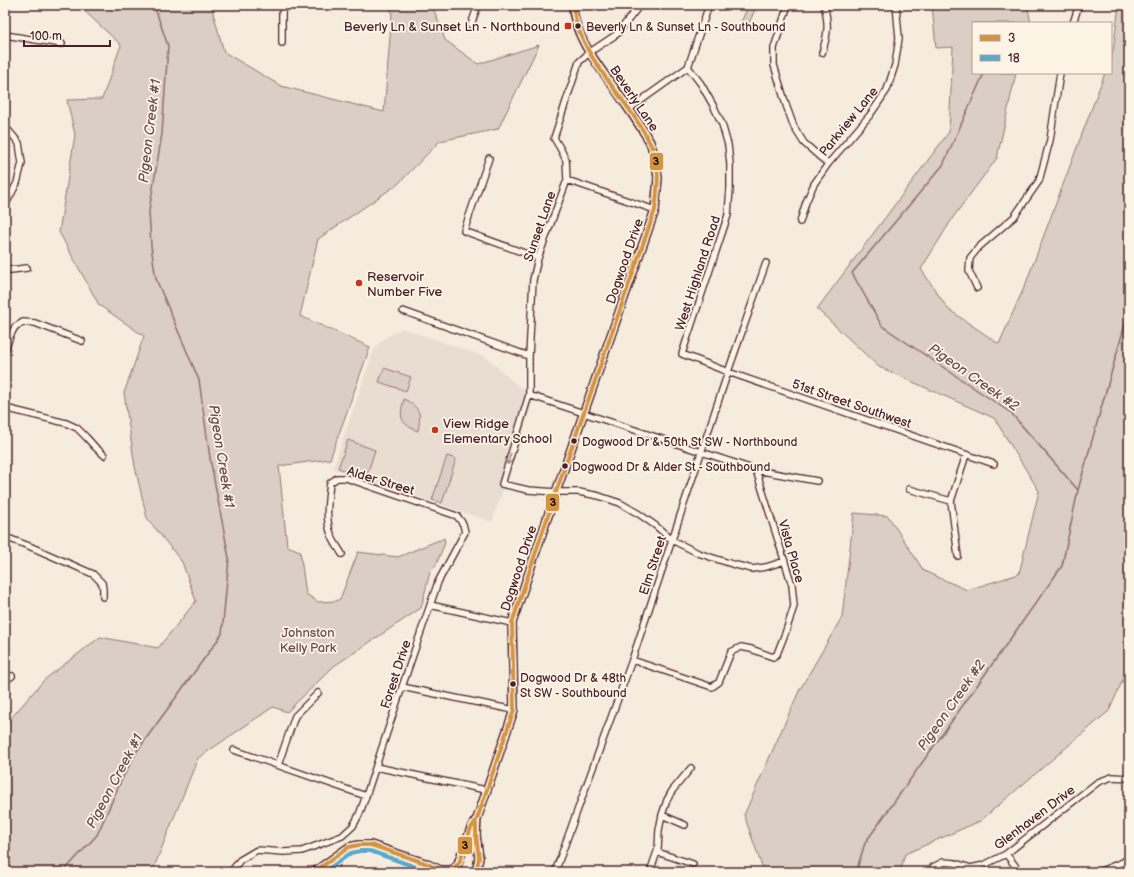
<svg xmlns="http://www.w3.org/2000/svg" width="1134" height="877" font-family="'Balsamiq Sans',sans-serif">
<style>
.built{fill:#e8ddd0}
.green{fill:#dbcec4;stroke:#927678}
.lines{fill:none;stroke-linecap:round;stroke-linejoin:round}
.stream{stroke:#8c6e70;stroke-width:1.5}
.street-casing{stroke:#4a1f2b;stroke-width:8}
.secondary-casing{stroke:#4a1f2b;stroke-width:10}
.street{stroke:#fcf5e5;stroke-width:5.5}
.secondary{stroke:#fcf5e5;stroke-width:7}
.bus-1-casing{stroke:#fcf5e5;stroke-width:7}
.bus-2-casing{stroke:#fcf5e5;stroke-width:7}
.bus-1{stroke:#d59341;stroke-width:4}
.bus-2{stroke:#59a8ce;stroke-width:4}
.oneway{stroke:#a38a88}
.poi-dot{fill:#c8321e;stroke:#fcf5e5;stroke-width:1.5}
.bus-dot{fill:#4a1f2b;stroke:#fcf5e5;stroke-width:1.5}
.labels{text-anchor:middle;stroke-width:3.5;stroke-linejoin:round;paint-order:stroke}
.bus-label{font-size:12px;fill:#4a1f2b;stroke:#fcf5e5;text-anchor:start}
.poi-label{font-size:13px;fill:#4a1f2b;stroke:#fcf5e5;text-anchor:start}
.street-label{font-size:13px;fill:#4a1f2b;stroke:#fcf5e5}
.park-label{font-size:13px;fill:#6e4b51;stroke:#fcf5e5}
.water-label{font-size:14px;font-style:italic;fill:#704d53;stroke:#fcf5e5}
.line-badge{stroke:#fcf5e5;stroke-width:1.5}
.pale-badge-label{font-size:11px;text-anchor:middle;font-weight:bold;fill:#111}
</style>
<rect width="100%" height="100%" fill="#f5ecde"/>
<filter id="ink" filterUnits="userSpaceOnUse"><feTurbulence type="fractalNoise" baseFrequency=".025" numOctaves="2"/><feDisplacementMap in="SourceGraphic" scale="8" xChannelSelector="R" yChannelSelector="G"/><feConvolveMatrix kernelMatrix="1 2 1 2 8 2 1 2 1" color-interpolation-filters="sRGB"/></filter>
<g filter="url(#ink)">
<path class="built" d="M402 328 486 357 519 387 536 393 492 522 333 468 374 350 382 340Z"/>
<path class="green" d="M78 5H211L224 52 281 86 384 112 392 12 388 5H433V7L445 40 478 64 539 45 498 129 440 141 398 184 318 239 300 316 370 347 330 459 279 466 287 546 300 551 306 594 318 602 336 601 340 599 358 552 398 557 439 540V541L444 538 445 543 435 567 430 572 421 608 334 666 287 712 273 707 198 758 152 872H5V725L44 680 100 637 158 648 196 601 182 562 147 518 135 467 124 393 144 336 99 305 59 232 75 135 67 100 102 99 121 45Z
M749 5H757L746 30 740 24Z
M932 5H1027L1031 23H973V73H1016L997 158 954 216 921 269 948 309 999 344 1026 283 1105 73H1111V56L1113 51 1119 5H1129V666L1109 711 980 821 905 854 900 872H764L744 815 799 691 842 617 854 513 888 516 924 571 967 590 1019 574 1039 491 994 418 879 367 817 309 949 132 953 47 936 48Z
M384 368 411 377 406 391 379 382Z
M404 399C421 408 421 414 418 431 400 424 399 417 404 399Z
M348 440 375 450 366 478 338 468Z
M447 456 456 459 442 503 432 500Z"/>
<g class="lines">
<path class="stream" d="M984 73 943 165 852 273 882 326 1011 413 1078 490
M63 872 97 835 121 781 137 751 222 634 229 558 210 458 199 380 156 279 151 246 149 211 162 134 168 46 154 5
M856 872 865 843 1062 566 1078 490 1129 310"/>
<g class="street-casing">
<path id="street" d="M638 5 636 10 617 34 590 52 579 62 554 138 560 148 566 160 567 180 538 258 533 280 529 356V395L502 484 528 490 556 492H579L599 496 620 503 639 514 656 526 672 540 698 553 732 564 752 569 766 567 785 561
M788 5 774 48V65L786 105 794 127 804 143 828 164
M1073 23 1079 5
M471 25 478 5
M5 35 62 44
M282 43V13L284 5
M822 53C828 34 829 24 824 5
M688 67 701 84 714 107 722 124 728 145 730 164V188L728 215 682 354 728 372 994 464
M629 109 688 67 709 5
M5 128 9 131 19 143 22 163 17 183 5 206
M489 158 464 231 538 258
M567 180 655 210
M800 222 806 202 814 184 828 164 870 115 887 90 895 65 899 38 896 5
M5 269 11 270 27 268
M977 288 969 271 970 258 979 247 1014 217 1039 181 1050 140 1060 73
M403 311 529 356
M5 351 10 336 15 327 23 322 35 323 82 341
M529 395 756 470 817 481
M5 408 66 423 77 428 86 437 95 447 104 455
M909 489 951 501
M5 537 29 546 93 574 102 583 103 589V597
M958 556 951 501 966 455
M430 605 512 623
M632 660 712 687 719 682 731 652 741 647 751 649 773 657 777 654 786 631 794 606 792 585 756 470
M5 681 12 676
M402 687 514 710
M234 750 366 796
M278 765 295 716 318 693
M376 767 486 790
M662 815 685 825
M657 852 693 864
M1006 854 1020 872
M231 872 240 860 257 850 283 852 302 851 342 836 353 826 359 815 366 796 402 687 438 582 465 532 463 524 457 516 346 478H337L330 483C328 499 325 519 331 534 333 541 338 547 342 554
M334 872 340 854
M555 872 632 660 728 372 766 263
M650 872 658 849 659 830 662 815 667 800 672 791 691 768
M931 872 933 867 943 862 955 863 971 868 984 865 1006 854 1098 782 1112 777 1129 778
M1098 872 1123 862 1129 857"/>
</g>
<g class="secondary-casing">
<path id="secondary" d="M441 870H452L457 866 471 828 475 821
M314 872 349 847 359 845H371L425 863 445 872
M476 872 479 858 476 835 477 819 514 710 512 623 556 492 655 210 658 178 655 157 650 142C639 124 627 106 615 89 598 65 573 35 573 5"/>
</g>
<use href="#street" class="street"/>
<use href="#secondary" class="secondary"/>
<g class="bus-1-casing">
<path id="bus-1" d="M476 824V835L479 858 476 872
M314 872 349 847 359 845H371L425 863 441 870H452L459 863 471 828 477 819 514 710 512 623 556 492 655 210C657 192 660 174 655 156 651 142 643 130 635 118 612 83 577 48 573 5"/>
</g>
<g class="bus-2-casing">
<path id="bus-2" d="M324 872 351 853 360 851H370L430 872"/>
</g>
<use href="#bus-1" class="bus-1"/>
<use href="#bus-2" class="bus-2"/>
</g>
<defs><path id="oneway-shaft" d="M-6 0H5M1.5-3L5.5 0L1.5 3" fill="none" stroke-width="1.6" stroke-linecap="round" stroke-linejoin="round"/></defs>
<use class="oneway" href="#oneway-shaft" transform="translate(509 459) rotate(107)"/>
</g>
<g class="poi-dot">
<rect x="564" y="22" width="8" height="8" rx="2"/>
<circle cx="359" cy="283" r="4"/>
<circle cx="435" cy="430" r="4"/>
</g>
<g class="bus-dot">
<circle cx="578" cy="26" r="3.5"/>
<circle cx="574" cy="441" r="3.5"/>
<circle cx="565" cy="466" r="3.5"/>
<circle cx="513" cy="684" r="3.5"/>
</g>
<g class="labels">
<g class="bus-label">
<text x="586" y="31">Beverly Ln &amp; Sunset Ln - Southbound</text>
<text x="582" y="446">Dogwood Dr &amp; 50th St SW - Northbound</text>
<text x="572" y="471">Dogwood Dr &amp; Alder St - Southbound</text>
<text x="520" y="682">Dogwood Dr &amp; 48th<tspan x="520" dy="15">St SW - Southbound</tspan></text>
</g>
<g class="poi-label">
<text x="560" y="31" text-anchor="end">Beverly Ln &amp; Sunset Ln - Northbound</text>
<text x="367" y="281">Reservoir<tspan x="367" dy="15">Number Five</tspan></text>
<text x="443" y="428">View Ridge<tspan x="443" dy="15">Elementary School</tspan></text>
</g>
<g class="street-label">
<text transform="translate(635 98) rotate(56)" y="5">Beverly Lane</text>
<text transform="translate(848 121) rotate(-51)" y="5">Parkview Lane</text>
<text transform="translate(539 226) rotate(-71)" y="5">Sunset Lane</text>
<text transform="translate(624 261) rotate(-71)" y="5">Dogwood Drive</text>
<text transform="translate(697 273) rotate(-72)" y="5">West Highland Road</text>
<text transform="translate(852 403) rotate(19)" y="5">51st Street Southwest</text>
<text transform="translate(381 480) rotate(17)" y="5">Alder Street</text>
<text transform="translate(792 551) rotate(74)" y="5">Vista Place</text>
<text transform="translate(652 565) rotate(-72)" y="5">Elm Street</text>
<text transform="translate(518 568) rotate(-72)" y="5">Dogwood Drive</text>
<text transform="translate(395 674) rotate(-72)" y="5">Forest Drive</text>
<text transform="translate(1034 817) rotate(-37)" y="5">Glenhaven Drive</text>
</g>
<g class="park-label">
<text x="308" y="637">Johnston<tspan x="308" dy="15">Kelly Park</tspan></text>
</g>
<g class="water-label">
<text transform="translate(149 131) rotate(-83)" y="5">Pigeon Creek #1</text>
<text transform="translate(974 377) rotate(35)" y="5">Pigeon Creek #2</text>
<text transform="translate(222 456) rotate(81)" y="5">Pigeon Creek #1</text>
<text transform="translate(951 705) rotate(-55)" y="5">Pigeon Creek #2</text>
<text transform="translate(114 781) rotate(-62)" y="5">Pigeon Creek #1</text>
</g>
</g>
<g class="line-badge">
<rect x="649" y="152" width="15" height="19" rx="4" fill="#d59341"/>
<rect x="545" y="493" width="15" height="19" rx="4" fill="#d59341"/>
<rect x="457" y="836" width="16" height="19" rx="4" fill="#d59341"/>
</g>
<g class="pale-badge-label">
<text x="656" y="165">3</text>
<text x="553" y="506">3</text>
<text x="465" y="849">3</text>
</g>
<rect width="1134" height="877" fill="none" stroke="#fcf5e5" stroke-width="20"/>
<rect x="10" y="10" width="1114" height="857" fill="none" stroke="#4a1f2b" stroke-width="1.5" filter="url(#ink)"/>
<rect x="972" y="22" width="140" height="52" fill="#fcf5e5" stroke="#b59f9b"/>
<rect x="980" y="35" width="20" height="6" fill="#d59341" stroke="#b59f9b"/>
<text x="1008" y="42" font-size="12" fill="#4a1f2b">3</text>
<rect x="980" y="55" width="20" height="6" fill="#59a8ce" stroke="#b59f9b"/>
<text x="1008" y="62" font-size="12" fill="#4a1f2b">18</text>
<path d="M24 40v6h86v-6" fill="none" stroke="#4a1f2b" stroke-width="2"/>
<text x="30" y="40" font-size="12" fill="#4a1f2b" stroke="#fcf5e5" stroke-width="3" paint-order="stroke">100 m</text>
</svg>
